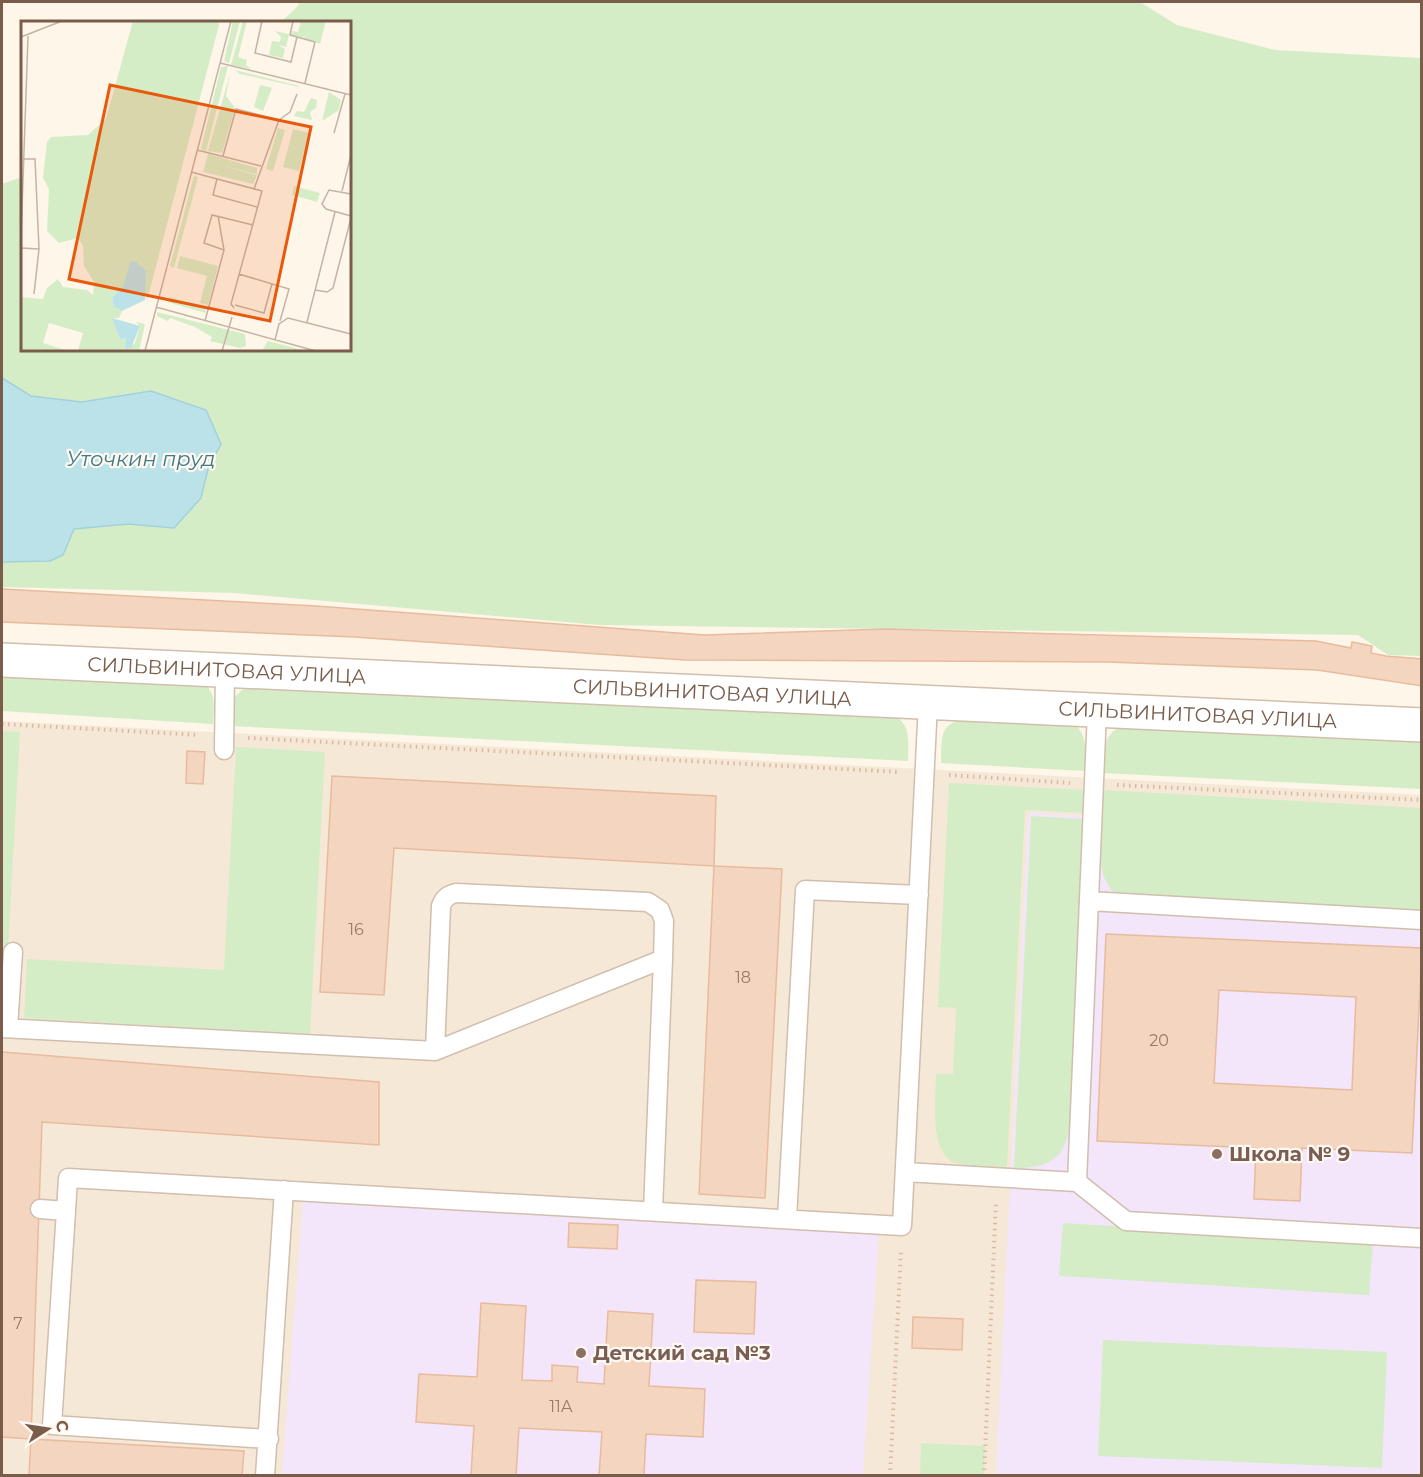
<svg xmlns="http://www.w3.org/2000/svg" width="1423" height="1477" font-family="Montserrat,sans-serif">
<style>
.residential{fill:#f6e8d7}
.education{fill:#f3e5fa}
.green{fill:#d5edc6}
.water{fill:#bce2e9;stroke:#a1d2db;stroke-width:1.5}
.building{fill:#f4d5bf;stroke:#e8bb9e;stroke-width:1.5;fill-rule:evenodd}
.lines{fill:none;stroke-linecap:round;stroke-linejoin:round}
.service-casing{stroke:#d1bead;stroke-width:21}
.tertiary-casing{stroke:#d1bead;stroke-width:36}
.path{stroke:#dab8a1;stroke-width:4;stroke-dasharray:1.5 4.5;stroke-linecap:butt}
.service{stroke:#fff;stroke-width:18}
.tertiary{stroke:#fff;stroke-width:33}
.education-dot{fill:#8d6e63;stroke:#fff9f1;stroke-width:2}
.labels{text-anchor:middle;stroke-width:4.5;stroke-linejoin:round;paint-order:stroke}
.number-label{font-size:16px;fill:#987a67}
.street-label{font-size:20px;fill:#7a5c4a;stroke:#fff9f1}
.education-label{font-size:20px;font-weight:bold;fill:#785e54;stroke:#fff9f1;text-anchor:start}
.water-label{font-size:21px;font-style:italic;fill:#3f7b87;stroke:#fff9f1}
.inset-road{fill:none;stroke:#c5b3a4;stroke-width:1.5}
.view{fill:#e8590c;fill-opacity:0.15;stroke:#e8590c;stroke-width:3}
.inset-edge{fill:none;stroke:#7a5c4a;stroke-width:3}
</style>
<rect width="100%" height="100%" fill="#fdf6e9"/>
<path class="residential" d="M2 721 1421 795V1475H2Z"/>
<path class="education" d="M1028 813 1421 832V1475L996 1476Z
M303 1199 879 1231 863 1475 282 1476Z"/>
<path class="green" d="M298 2H1140L1177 25 1275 50 1421 58V656L1388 655 1358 635 599 625 234 593 2 587V562L50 561 63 555 74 529 128 524 174 528 201 498 208 469 221 444 206 410 151 391 82 402 31 396 2 378V184L22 177V350H350V22H281L299 5Z
M2 670 200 680C217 692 214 704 213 724L2 711Z
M247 686 892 715C912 723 908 742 908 761L230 726 233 698Z
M966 718 1077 726C1088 740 1086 754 1085 771L941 763C942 737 938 725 966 718Z
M1120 727 1421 739V789L1103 773C1105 755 1101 736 1120 727Z
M2 731 20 732 8 952 2 1009Z
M236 747 325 752 310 1034 24 1018 27 959 224 970Z
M949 783 1086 790 1084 813 1025 810 1007 1167C991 1166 971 1168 956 1163 928 1155 936 1097 936 1074H953L956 1008 938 1007Z
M1104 790 1421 808V912L1119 898C1089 872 1102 826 1104 790Z
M1031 816 1084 819 1070 1125C1064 1161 1048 1168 1014 1168Z
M1063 1223 1373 1242 1369 1295 1059 1276Z
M1103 1340 1387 1352 1382 1468 1098 1456Z
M921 1443 985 1446 984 1475H920Z"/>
<path class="water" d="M2 378 31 396 82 402 151 391 206 410 221 444 208 469 201 498 174 528 128 524 74 529 63 555 50 561 2 562Z"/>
<path class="building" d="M2 589 316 606 704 635 885 629 1316 641 1351 648 1352 642 1372 646 1371 653 1386 656 1422 659V686L1317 670 1107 662 685 660 354 637 2 622Z
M187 751 205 752 203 784 186 783Z
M332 776 716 796 714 866 394 848 384 995 320 992Z
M714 866 782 869 765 1198 699 1194Z
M1106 934 1422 948 1412 1153 1302 1148 1300 1201 1254 1199 1256 1148 1097 1141ZM1219 990 1356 997 1352 1090 1214 1083Z
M2 1052 379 1082V1145L42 1122 31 1439 2 1437Z
M569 1223 618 1225 617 1249 568 1247Z
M696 1280 756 1282 754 1334 694 1332Z
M481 1303 526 1306 522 1380 552 1381V1365L578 1367 577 1382 604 1384 608 1311 653 1314 649 1386 705 1389 703 1437 646 1434 644 1476H599L602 1432 519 1428 516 1476H471L474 1426 416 1422 419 1374 477 1377Z
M913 1317 963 1319 962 1350 912 1348Z
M31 1439 244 1451 242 1476H29Z"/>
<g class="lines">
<g class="service-casing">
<path id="service" d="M224 750 225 671
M1089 901 1422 920
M2 1028 435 1051 663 959
M8 1028 13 952
M435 1051 441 906C444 898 448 895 456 893L648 902 660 910 664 921 663 959 653 1211
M905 1172 1077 1182 1126 1221 1422 1238
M1077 1182 1097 711
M40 1209 66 1211 68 1178 902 1226 928 703
M66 1211 52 1425 269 1439
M787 1219 805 890 919 895
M265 1476 284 1190"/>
</g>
<g class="tertiary-casing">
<g id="tertiary">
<path id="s1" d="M2 660 1422 725"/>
</g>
</g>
<path class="path" d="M2 724 199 735
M248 738 900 772
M949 775 1070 783
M1117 785 1422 800
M890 1476 901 1250
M984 1476 996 1201"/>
<use href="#service" class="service"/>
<use href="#tertiary" class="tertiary"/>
</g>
<g class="education-dot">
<circle cx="1217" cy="1154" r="6"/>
<circle cx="581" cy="1353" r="6"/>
</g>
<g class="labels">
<g class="number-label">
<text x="356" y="935">16</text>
<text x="743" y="983">18</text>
<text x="1159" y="1046">20</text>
<text x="18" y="1329">7</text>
<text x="561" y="1412">11А</text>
</g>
<g class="street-label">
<text dy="7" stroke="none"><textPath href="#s1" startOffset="225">СИЛЬВИНИТОВАЯ УЛИЦА</textPath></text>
<text dy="7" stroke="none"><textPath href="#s1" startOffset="711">СИЛЬВИНИТОВАЯ УЛИЦА</textPath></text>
<text dy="7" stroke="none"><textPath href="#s1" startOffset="1197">СИЛЬВИНИТОВАЯ УЛИЦА</textPath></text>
</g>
<g class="education-label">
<text x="1229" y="1161">Школа № 9</text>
<text x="593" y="1360">Детский сад №3</text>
</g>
<g class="water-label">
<text x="141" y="466">Уточкин пруд</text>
</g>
</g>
<g transform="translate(21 21)">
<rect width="330" height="330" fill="#fdf6e9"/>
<path d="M112 0H199L126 280 122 263 125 249 114 240 109 242 102 265 91 277 93 286 101 290 98 297H92L99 318 104 315 113 324 119 306 115 301 124 303 118 330H57L62 312 28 302 22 322 47 330H0V276L22 278 26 267 37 258 42 266 66 269 72 274 73 261 63 245 62 225 57 217 38 222 26 210 28 168 22 157 26 121 30 116 67 114 85 98ZM212 0H219L208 42 203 40ZM222 0H226L217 36 226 39 225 44 230 48 210 44ZM280 0H305L299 23 282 17 291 9 281 17 270 14 271 10 277 11ZM254 10 268 13 265 26 257 24 264 28 262 37 248 34 251 20 259 21 260 16ZM207 45 185 130 180 128 200 46ZM214 49 278 65V66L219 53ZM209 53 205 75 214 87 201 132 187 130ZM239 64 251 67 242 90 233 86ZM308 71 320 79 318 89 301 100ZM290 77 296 79 295 87 289 91 291 99 273 95 276 90 283 91ZM257 107 264 109 252 150 245 148ZM272 108 288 112 278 150 262 146ZM187 133 236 147V153L202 145 236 154 232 163 182 151ZM173 155 177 156 153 247 149 245ZM273 165 299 172 296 181 271 174ZM159 235 197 245 187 284 179 282 186 255 156 247ZM148 276 184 286 185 292 146 281ZM136 291 224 313 225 325 219 327 189 320 191 316 174 306 149 297 147 300 136 295ZM247 320 285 330 241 329Z" fill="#d5edc6"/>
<path d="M114 240 125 249 124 279 101 290 93 286 91 277 102 265 109 241ZM91 297 119 305 110 327 104 328 105 317 99 318Z" fill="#bce2e9"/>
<path class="inset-road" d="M241 0 234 32 270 41 276 16 294 21 284 62M272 0 269 14 276 16M0 16 41 0M199 42 330 74M258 99 269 91 276 73M313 112 324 73M176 129 240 145M202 135 215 88 258 99 233 168M3 138H14L18 228 13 273M170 151 241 170 210 283 213 287M196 158 192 174 236 186M321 170 330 134M330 173 308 169 301 183 305 188 330 195M0 217 7 15M0 227 18 228M203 229 183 222 191 194 232 204M218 253 268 268 259 300M294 269 306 271 312 267 330 197M214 284 243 292 251 263M135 286 295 330M184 300 203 229 197 195M286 301 314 191M254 319 258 303 267 297 330 313M124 330 210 0M201 330 211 296"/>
<path class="view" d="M89 64 290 106 249 300 48 258Z"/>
<rect width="330" height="330" class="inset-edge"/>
</g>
<rect width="1423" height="1477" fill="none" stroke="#7a5c4a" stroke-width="6"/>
<g transform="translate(48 1429) rotate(78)" stroke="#fff9f1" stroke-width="4.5" paint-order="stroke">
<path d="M0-4.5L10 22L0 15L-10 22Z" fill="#7a5c4a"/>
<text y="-9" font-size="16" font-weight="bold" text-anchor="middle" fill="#7a5c4a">С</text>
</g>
</svg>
